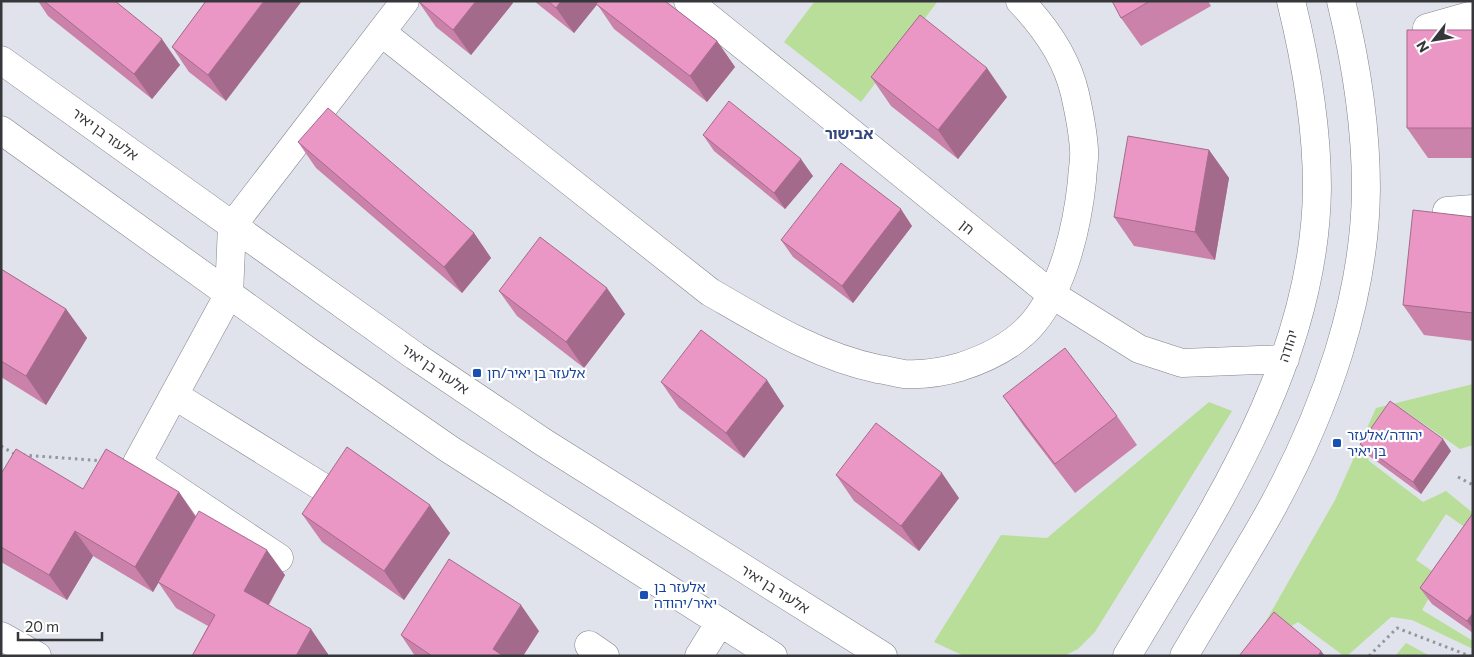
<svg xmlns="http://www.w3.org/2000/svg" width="1474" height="657" font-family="Commissioner,'Noto Sans Hebrew',sans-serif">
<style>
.green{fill:#b8de99}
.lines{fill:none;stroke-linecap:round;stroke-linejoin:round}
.minor-casing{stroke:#81848c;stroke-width:29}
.path{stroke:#93969b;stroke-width:3;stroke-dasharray:2.5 4;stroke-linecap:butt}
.minor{stroke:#fff;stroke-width:28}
.wall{fill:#ca82aa}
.shaded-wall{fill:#a46a8b}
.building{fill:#eb97c6;stroke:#a46a8b}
.transit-dot{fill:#1a4fb4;stroke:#fff;stroke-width:2}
.labels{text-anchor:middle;stroke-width:4.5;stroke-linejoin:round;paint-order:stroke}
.street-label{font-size:14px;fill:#35373a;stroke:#fff}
.transit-label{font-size:14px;fill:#164399;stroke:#fff;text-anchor:start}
.neighbourhood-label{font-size:15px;font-weight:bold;fill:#35457f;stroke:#fff}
</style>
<rect width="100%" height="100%" fill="#e0e3eb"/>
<path class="green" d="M815 1H938L861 102 784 42Z
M1473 384V445L1460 449 1399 407 1365 450 1369 461 1423 502 1446 491 1473 513V533L1446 514 1416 560 1441 577 1422 610 1473 641V649L1412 620 1391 617 1347 656H1344L1298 622 1246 656 1335 500 1376 408Z
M1209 402 1232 411 1095 632 1078 649 1064 656H964L934 642 1001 535 1047 538Z
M1406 643 1430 656H1395Z"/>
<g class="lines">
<g class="minor-casing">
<path id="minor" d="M688 1 1051 294 1139 349 1182 363 1285 359
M1427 28 1473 15
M381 32 710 292C764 323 816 356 878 369 887 370 896 373 904 374 922 375 943 372 960 367 988 358 1015 345 1034 322 1064 285 1077 227 1082 181 1082 171 1085 160 1084 150 1083 132 1079 112 1075 94 1067 59 1045 27 1020 1
M1 60 415 356 543 442 883 656
M1 130 311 353 449 449 773 656
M1447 211 1473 209
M174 395 319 485
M279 558 137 463 229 294 232 226 405 1
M1 636 37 656
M589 645 605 656
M699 656 720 622
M1127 656C1213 511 1315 363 1317 188 1317 125 1306 62 1291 1
M1184 656C1213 606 1245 557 1273 506 1325 410 1365 299 1366 189 1366 126 1356 62 1341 1"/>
</g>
<path class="path" d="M1 446 16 455
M23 455 104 461
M1458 477 1473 485
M1369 656 1397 628 1470 656"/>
<use href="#minor" class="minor"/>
</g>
<path class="wall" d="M38 1H115L180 65 152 99 48 16Z
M206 1 226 101 189 72 172 47Z
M418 1H511L513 3 471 55 436 27Z
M534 1H665L717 41 735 67 707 102 614 29 597 4 574 33Z
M1112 1H1208L1211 6 1141 46 1121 18Z
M1473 30V158H1428L1407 128Z
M871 77 1007 97 958 159 891 106Z
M703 135 813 176 785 209 714 151Z
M298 142 474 233 491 258 462 293 316 168Z
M1209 150 1229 178 1215 260 1134 246 1114 217Z
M1473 217V341L1424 335 1403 305Z
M912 226 853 303 793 257 781 240Z
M1 269 66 309 87 338 46 405 1 377Z
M499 291 625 314 584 368 517 316Z
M661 382 784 406 744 458 679 408Z
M1003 396 1117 416 1137 445 1075 493 1023 425Z
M1360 444 1451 451 1421 494 1368 455Z
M1 474 83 489 179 492 196 516 285 575 269 605 328 654V656H192L208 626 176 608 158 582 160 580 153 592 93 556 67 600 1 562Z
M836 475 959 498 919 551 854 501Z
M1473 513V633L1432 604 1420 588Z
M302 514 450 533 404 600 322 542Z
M539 631 523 656H415L401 635Z"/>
<path class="shaded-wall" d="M264 1H302L226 101 208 75Z
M476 1H511L513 3 471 55 453 30Z
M561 1H600L574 33 556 8Z
M162 39 180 65 152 99 134 74Z
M717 41 735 67 707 102 690 76Z
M987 68 1007 97 958 159 938 130Z
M1209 150 1229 178 1215 260 1195 232Z
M801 159 813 176 785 209 774 193Z
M901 209 912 226 853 303 842 286Z
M474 233 491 258 462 293 444 267Z
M607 288 625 314 584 368 566 342Z
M66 309 87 338 46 405 26 376Z
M767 380 784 406 744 458 726 433Z
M1443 439 1451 451 1421 494 1413 482Z
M942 473 959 498 919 551 901 526Z
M179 492 196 518 153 592 135 567Z
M430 505 450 533 404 600 384 571Z
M75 531 93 556 67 600 49 575Z
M267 550 285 575 262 616 244 591Z
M521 605 539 631 523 656H498L493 649Z
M1473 613V629L1467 621Z
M311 629 328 654V656H296Z
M1321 651 1325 656H1318Z"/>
<path class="building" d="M44 1H115L162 39 134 74Z
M206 1H264L208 75 172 47Z
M418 1H476L453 30Z
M548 1H561L556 8Z
M599 1H665L717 41 690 76 596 4Z
M1112 1H1150L1121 18Z
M920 15 987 68 938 130 871 77Z
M1407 30H1473V128H1407Z
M729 101 801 159 774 193 703 135Z
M328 108 474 233 444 267 298 142Z
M1128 136 1209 150 1195 232 1114 217Z
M841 163 901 209 842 286 781 240Z
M1413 210 1473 217V313L1403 305Z
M540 237 607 288 566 342 499 291Z
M1 269 66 309 26 376 1 361Z
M701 330 767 380 726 433 661 382Z
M1065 348 1117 416 1055 464 1003 396Z
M1390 401 1443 439 1413 482 1360 444Z
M876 423 942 473 901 526 836 475Z
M347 447 430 505 384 571 302 514Z
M16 449 83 489 106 449 179 492 135 567 75 531 49 575 1 547V474Z
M199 511 267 550 244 591 311 629 296 656H192L215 615 158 582Z
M1473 513V613L1467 621 1420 588Z
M449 559 521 605 493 649 503 656H432L401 635Z
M1274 612 1321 651 1318 656H1239Z"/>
<g class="transit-dot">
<rect x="472" y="368" width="10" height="10" rx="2.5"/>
<rect x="1332" y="438" width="10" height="10" rx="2.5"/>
<rect x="639" y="590" width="10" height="10" rx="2.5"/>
</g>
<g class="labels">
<g class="street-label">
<text transform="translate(105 134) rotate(36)" y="5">אלעזר בן יאיר</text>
<text transform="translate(967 227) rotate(39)" y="5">חן</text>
<text transform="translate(1288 346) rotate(-72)" y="5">יהודה</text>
<text transform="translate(435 369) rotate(34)" y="5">אלעזר בן יאיר</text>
<text transform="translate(775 589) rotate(32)" y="5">אלעזר בן יאיר</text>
</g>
<g class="transit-label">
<text x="487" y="378">אלעזר בן יאיר/חן</text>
<text x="1347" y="440">יהודה/אלעזר<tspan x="1347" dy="16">בן יאיר</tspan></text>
<text x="654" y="592">אלעזר בן<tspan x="654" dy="16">יאיר/יהודה</tspan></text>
</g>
<g class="neighbourhood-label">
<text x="849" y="139">אבישור</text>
</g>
</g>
<rect width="1474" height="657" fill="none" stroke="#35373a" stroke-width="5"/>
<g transform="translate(1434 40) rotate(239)" stroke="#ffffff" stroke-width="4" paint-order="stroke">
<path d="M0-4L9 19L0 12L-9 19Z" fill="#35373a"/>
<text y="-8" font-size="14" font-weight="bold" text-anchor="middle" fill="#35373a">N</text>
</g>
<path d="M18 632v8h84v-8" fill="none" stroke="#35373a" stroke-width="2.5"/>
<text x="25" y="632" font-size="15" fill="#35373a" stroke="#ffffff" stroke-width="4" paint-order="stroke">20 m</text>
</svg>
